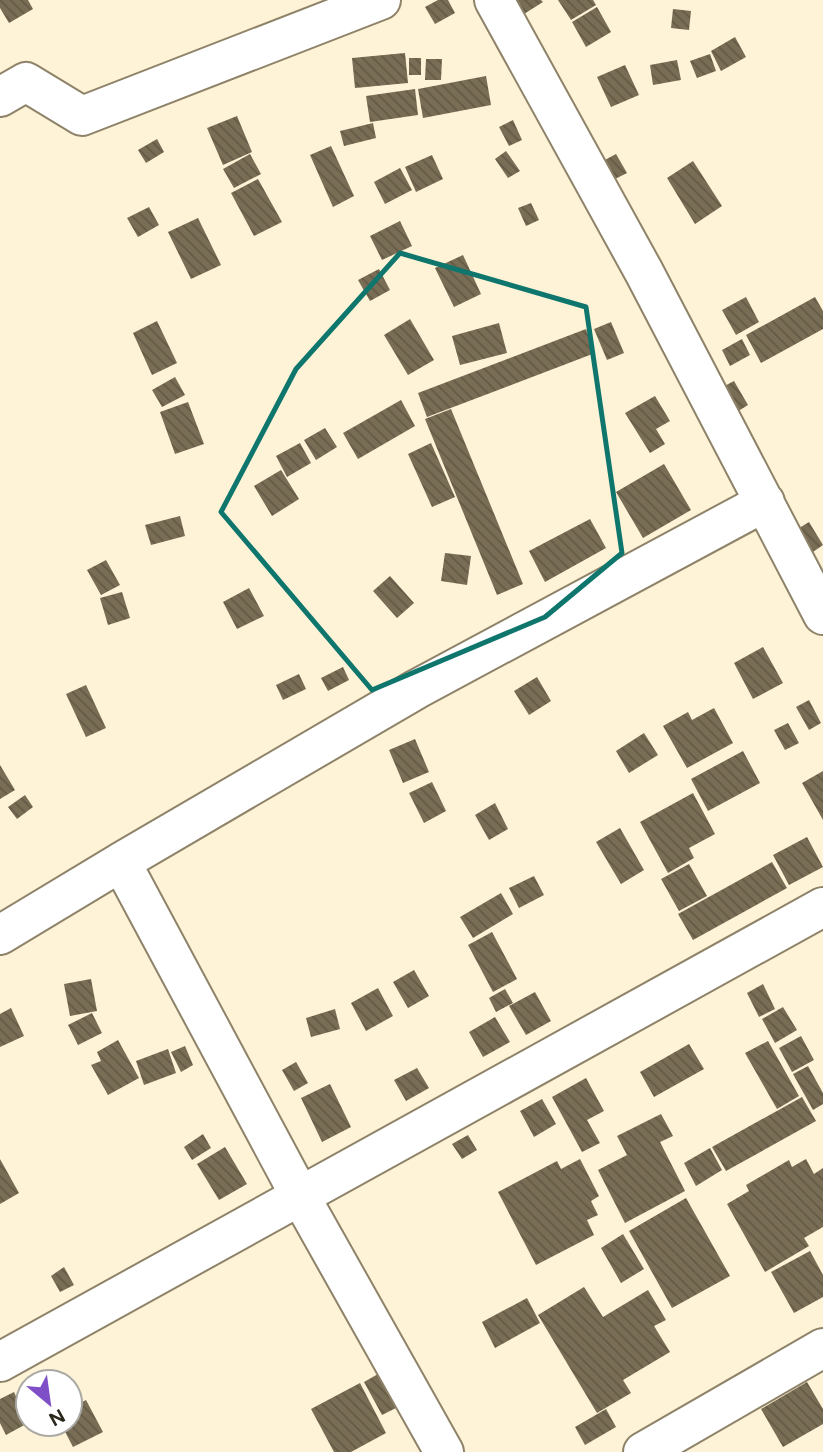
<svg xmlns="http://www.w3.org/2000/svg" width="823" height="1452" font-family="Figtree,sans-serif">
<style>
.building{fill:url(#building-back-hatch)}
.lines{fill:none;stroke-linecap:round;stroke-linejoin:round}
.minor-casing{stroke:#8e8369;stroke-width:42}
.minor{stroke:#fff;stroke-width:38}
.marked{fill:none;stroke:#0f766e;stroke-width:5;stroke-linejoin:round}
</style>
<defs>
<pattern id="building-back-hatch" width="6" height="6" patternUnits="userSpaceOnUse" patternTransform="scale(1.75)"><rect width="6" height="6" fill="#796e55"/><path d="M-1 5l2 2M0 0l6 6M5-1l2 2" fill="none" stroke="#635a46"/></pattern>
</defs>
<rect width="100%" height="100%" fill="#fef3d6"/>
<path class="building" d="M0 0H28L33 9 9 23 0 8Z
M438 0H448L455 13 435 24 425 7Z
M516 0H541L543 2 524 14Z
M558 0H593L596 5 571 20Z
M597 7 611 32 586 47 572 22Z
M673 9 691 11 689 30 671 28Z
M735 37 746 57 721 71 711 51Z
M405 53 408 83 355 88 352 58Z
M710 54 716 71 697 78 690 61Z
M409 58H421V75H409Z
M426 59H442L441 80H425Z
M677 60 681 80 653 85 650 65Z
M625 65 639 95 611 107 597 77Z
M486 76 491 105 423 118 418 89Z
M415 89 418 115 370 122 366 96Z
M237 116 252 152 223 165 207 128Z
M513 120 522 140 509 146 499 127Z
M373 123 376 138 344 146 340 131Z
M157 139 164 152 146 163 138 150Z
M331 146 354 196 333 207 310 155Z
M506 151 520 171 508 178 495 159Z
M250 154 261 174 234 188 223 169Z
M616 154 627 173 613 180 603 161Z
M432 155 443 179 416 192 405 167Z
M693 161 722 206 695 224 667 178Z
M400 168 412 190 385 204 374 182Z
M258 179 282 222 254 236 231 193Z
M531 203 539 220 526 226 518 208Z
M149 207 159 225 138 237 127 218Z
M198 218 221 265 191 279 168 232Z
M400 221 412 246 382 260 370 236Z
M463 255 481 294 454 307 435 268Z
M379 269 390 290 370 301 358 280Z
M746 297 759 322 736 335 722 310Z
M815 297 823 311V329L761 363 746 335Z
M410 319 434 360 408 375 384 335Z
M157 321 177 363 152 375 133 333Z
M611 322 624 353 607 360 594 329Z
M499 323 507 353 460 365 452 336Z
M586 329 595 353 427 417 418 393Z
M742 339 750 355 730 366 722 350Z
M175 377 185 395 162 407 152 390Z
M734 381 748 405 732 415 717 390Z
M655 396 670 421 656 429 665 444 650 453 625 413Z
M401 400 415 426 358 459 343 433Z
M188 402 204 444 175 454 160 412Z
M451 409 523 584 497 595 425 419Z
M325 428 337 447 316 460 304 440Z
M300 443 311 463 287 477 276 456Z
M431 443 455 497 432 507 408 454Z
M664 464 691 510 643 538 616 492Z
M281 470 299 499 272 516 254 486Z
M180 516 185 536 151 545 145 525Z
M590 519 606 548 545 582 529 551Z
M809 522 823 545 810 554 796 530Z
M445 553 471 556 467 585 441 581Z
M106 560 120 585 101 595 87 570Z
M390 576 414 603 397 618 373 591Z
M249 588 264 616 237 629 223 602Z
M122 592 130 618 108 625 100 598Z
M763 647 783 683 753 699 734 663Z
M343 667 349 680 328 691 321 678Z
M299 674 306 689 283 700 276 685Z
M537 677 551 701 529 715 514 691Z
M86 685 106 728 86 737 66 694Z
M809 700 821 723 809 730 796 707Z
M714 708 733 743 687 768 663 726 688 712 692 720Z
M788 723 799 743 785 750 774 730Z
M644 733 658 755 629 773 616 751Z
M415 739 429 772 403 783 389 750Z
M743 751 760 783 708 811 691 779Z
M0 765 15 790 0 799Z
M823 771V820L802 783Z
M432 782 446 811 424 823 409 793Z
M693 793 715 834 689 848 694 858 668 873 640 822Z
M25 795 33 807 17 819 8 807Z
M495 803 508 829 489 840 475 815Z
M620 828 644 870 621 884 596 842Z
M807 837 823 867 789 885 773 855Z
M772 862 787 888 693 940 678 914Z
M689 864 707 896 679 911 661 879Z
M534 876 544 895 519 908 509 888Z
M501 893 513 914 473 938 460 917Z
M492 932 517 979 493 992 468 945Z
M414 970 429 996 408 1008 393 982Z
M91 979 97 1011 70 1016 64 984Z
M763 984 775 1009 759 1017 747 993Z
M378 988 393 1016 366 1031 351 1003Z
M505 989 513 1003 496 1012 489 998Z
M535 992 551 1021 526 1035 509 1006Z
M783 1007 797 1030 775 1043 762 1019Z
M11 1008 24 1036 0 1047V1014Z
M335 1009 340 1029 311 1037 306 1018Z
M92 1013 102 1033 78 1045 68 1025Z
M495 1017 510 1042 483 1057 469 1032Z
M801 1036 814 1060 792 1072 779 1048Z
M118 1040 139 1078 108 1095 91 1065 101 1061 97 1052Z
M768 1041 799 1096 777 1109 745 1053Z
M689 1044 704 1069 654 1097 640 1072Z
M185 1046 193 1065 181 1072 171 1052Z
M168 1049 176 1073 144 1085 136 1061Z
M296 1062 308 1083 294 1091 282 1070Z
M808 1066 823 1093V1104L813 1110 793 1074Z
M417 1068 429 1088 406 1101 394 1080Z
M586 1078 604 1111 587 1120 600 1143 582 1152 552 1097Z
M330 1084 351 1127 322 1142 301 1098Z
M802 1097 816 1121 726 1171 712 1147Z
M542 1099 556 1124 534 1137 520 1111Z
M661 1114 673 1136 660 1142 685 1191 625 1223 598 1170 627 1155 617 1136Z
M203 1134 211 1148 192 1160 184 1147Z
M468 1135 477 1150 462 1159 452 1144Z
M225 1147 247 1184 219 1200 197 1164Z
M710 1148 722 1170 696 1186 684 1163Z
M0 1159 19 1193 0 1204Z
M580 1159 599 1196 591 1201 598 1215 587 1220 594 1235 536 1265 498 1192 557 1161 561 1169Z
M806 1159 814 1174 823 1168V1227L804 1238 809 1246 765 1272 727 1204 749 1191 746 1185 789 1160 792 1167Z
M686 1198 730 1276 672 1308 629 1231Z
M623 1234 644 1269 621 1283 601 1248Z
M810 1251 823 1275V1297L794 1313 771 1272Z
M64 1267 74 1285 60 1292 51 1276Z
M584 1287 603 1317 648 1290 666 1320 654 1326 670 1352 623 1380 631 1393 597 1413 538 1315Z
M527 1298 540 1323 495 1348 482 1322Z
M378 1374 396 1408 382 1415 364 1382Z
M807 1382 823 1409V1424L783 1447 761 1409Z
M360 1383 386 1433 351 1452H334L311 1409Z
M14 1392 28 1423 6 1435 0 1423V1399Z
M86 1400 103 1432 73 1447 61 1424H70V1408Z
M606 1409 616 1427 585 1445 575 1427Z"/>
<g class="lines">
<g class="minor-casing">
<path id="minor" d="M494 0 644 272 823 615
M0 97 26 82 82 116 381 0
M0 935 121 862
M0 1362 823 907
M444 1452 300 1196 121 862 417 689 765 502
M643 1452 823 1348"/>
</g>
<use href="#minor" class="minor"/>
</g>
<path class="marked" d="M400 253 586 307 622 553 545 617 372 690 221 512 296 369Z"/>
<g transform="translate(49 1403) rotate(151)"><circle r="33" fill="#ffffff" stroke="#aaa9a4" stroke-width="2"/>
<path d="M0-5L12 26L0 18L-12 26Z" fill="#7f4fc7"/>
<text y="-10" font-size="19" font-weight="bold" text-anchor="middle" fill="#2b271c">N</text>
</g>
</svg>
